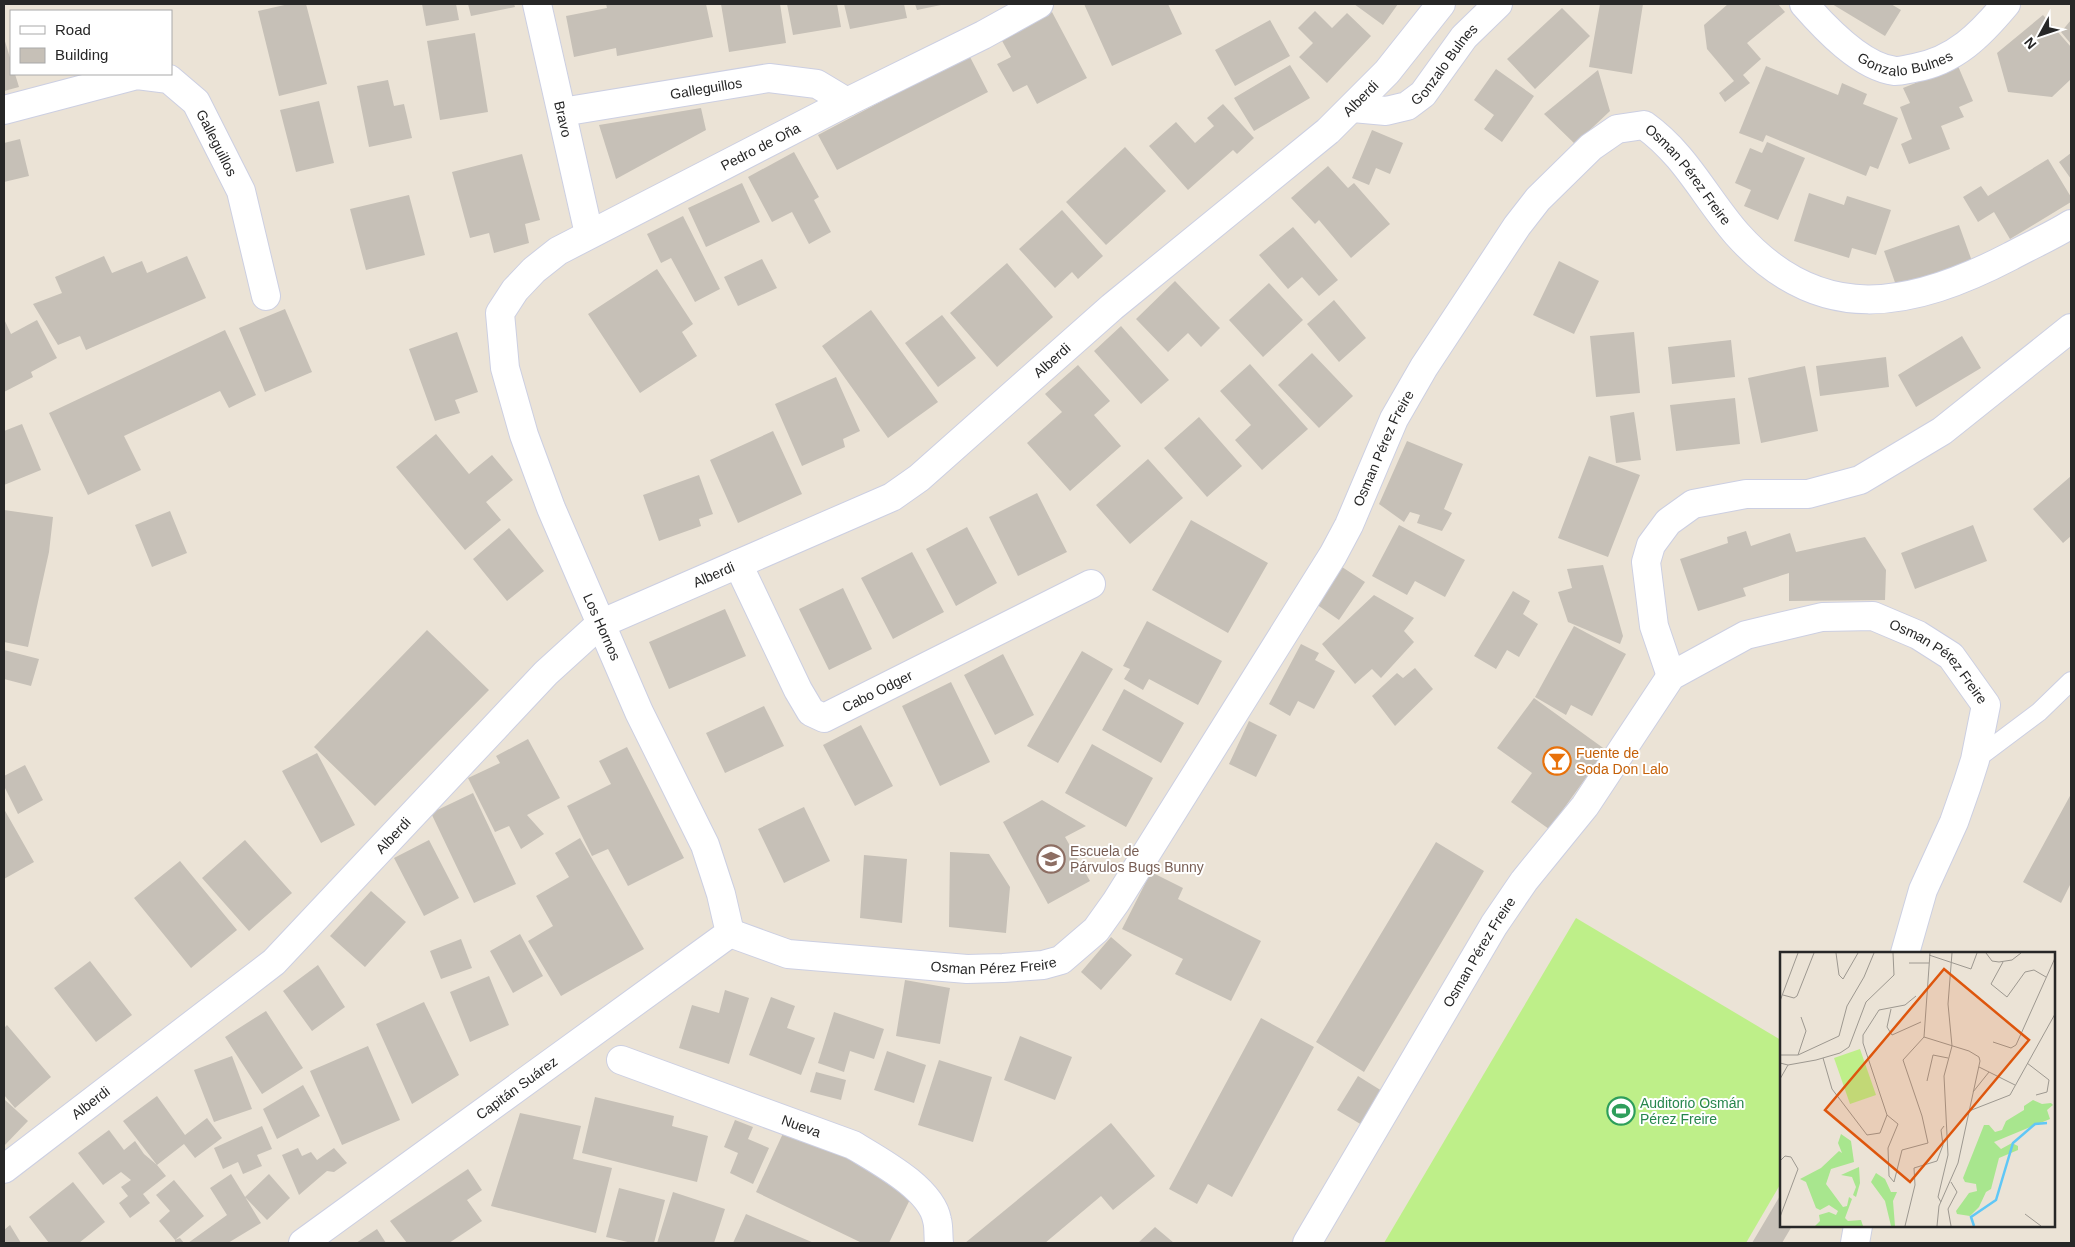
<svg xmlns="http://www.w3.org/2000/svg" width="2075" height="1247" font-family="Helvetica,sans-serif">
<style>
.pitch{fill:#beef89}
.building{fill:#c6c0b7}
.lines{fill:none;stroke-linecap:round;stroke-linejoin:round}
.service-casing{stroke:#cccfe2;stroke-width:20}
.minor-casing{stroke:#cccfe2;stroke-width:30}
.tertiary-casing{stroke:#cccfe2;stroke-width:30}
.service{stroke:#fff;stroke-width:18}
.minor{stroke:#fff;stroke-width:28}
.tertiary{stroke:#fff;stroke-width:28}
.labels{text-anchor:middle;stroke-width:4;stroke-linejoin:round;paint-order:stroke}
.street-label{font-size:14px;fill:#272727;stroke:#fff}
.food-label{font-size:14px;fill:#c56008;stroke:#fff;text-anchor:start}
.education-label{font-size:14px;fill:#785e54;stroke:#fff;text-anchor:start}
.leisure-label{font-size:14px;fill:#27864d;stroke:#fff;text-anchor:start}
.inset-river{fill:none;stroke:#60c7f6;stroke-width:2.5}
.inset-road{fill:none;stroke:#9d9890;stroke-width:1}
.view{fill:#de560d;fill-opacity:0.15;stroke:#de560d;stroke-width:2.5}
.inset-edge{fill:none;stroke:#272727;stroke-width:2.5}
</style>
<rect width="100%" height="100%" fill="#ebe3d6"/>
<path class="pitch" d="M1576 918 1781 1040V1183L1746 1243H1384Z"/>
<path class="building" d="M289 4H306L327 84 279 96 258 11Z
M422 4H456L459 20 426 26Z
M468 4H514L515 7 471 16Z
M606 4H706L713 37 617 56 616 48 574 57 566 16 607 8Z
M721 4H780L786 43 729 52Z
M787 4H837L841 27 793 35Z
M844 4H904L907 18 850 29Z
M915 4H941V5L917 10Z
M1084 4H1168L1182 34 1112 66Z
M1354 4H1398L1383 25Z
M1600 4H1643L1632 74 1589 67Z
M1728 4H1778L1785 12 1747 43 1761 59 1743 75 1750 83 1725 102 1719 93 1734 81 1707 49 1704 25Z
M1832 4H1891L1901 10 1885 36Z
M1562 8 1590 36 1535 89 1507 59Z
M1315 11 1332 28 1347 13 1371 36 1327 83 1299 57 1313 43 1298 28Z
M1052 12 1087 78 1037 104 1027 85 1013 92 997 64 1011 57 1001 39Z
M2043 15 2071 47V79L2052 97 2008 92 1997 53Z
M1270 20 1290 56 1235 86 1215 50Z
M2071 20V44L2061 32Z
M475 33 488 112 440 120 427 41Z
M4 38 11 61V74H15L19 87 4 91Z
M969 55 988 92 837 170 818 135Z
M1290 65 1310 98 1254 131 1234 98Z
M1766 66 1838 95 1842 83 1867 94 1863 104 1898 118 1878 169 1870 166 1866 176 1766 135 1763 142 1739 133Z
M1958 66 1973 101 1959 107 1964 117 1941 126 1950 149 1909 164 1901 144 1912 139 1900 107 1910 103 1903 88Z
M1496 69 1534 96 1502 142 1484 129 1494 115 1474 100Z
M1598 70 1610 111 1575 144 1544 114Z
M388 80 394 106 404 104 412 138 369 147 357 86Z
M319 101 334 163 296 172 280 110Z
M1223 104 1254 138 1237 154 1233 150 1188 190 1149 146 1176 122 1195 143 1214 126 1207 118Z
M701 108 706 130 616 179 599 125Z
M1372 130 1403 143 1390 174 1376 168 1369 185 1352 178Z
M20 139 29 176 4 182V143Z
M1767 142 1805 158 1778 220 1744 206 1751 190 1735 183 1750 148 1762 153Z
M1125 147 1166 191 1106 245 1066 202Z
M794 152 819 197 814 200 831 232 809 244 792 212 772 222 748 177Z
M2071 153V179L2059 162Z
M522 154 540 220 525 224 529 243 494 253 489 233 470 238 452 172Z
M2048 159 2071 197V202L2010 239 1994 212 1978 222 1963 197 1981 186 1988 196Z
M1328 166 1348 188 1354 183 1390 224 1351 258 1319 220 1315 224 1291 198Z
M742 183 760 222 706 247 688 208Z
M1809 193 1844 205 1847 196 1891 210 1876 255 1852 248 1849 258 1794 241Z
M409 195 425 255 366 270 350 209Z
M1062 210 1103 256 1078 279 1072 272 1055 288 1019 249Z
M683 216 720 289 695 302 671 258 661 263 647 234Z
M1959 225 1973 264 1898 291 1884 251Z
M1293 227 1338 280 1319 296 1302 277 1288 289 1259 255Z
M104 256 112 273 142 261 147 273 187 256 206 298 86 350 80 336 58 345 33 304 62 293 55 277Z
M762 259 777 288 738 306 724 277Z
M1559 261 1599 281 1574 334 1533 315Z
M1007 263 1053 317 997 367 950 313Z
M657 269 693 324 682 332 697 356 640 393 588 314Z
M1175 281 1220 328 1201 347 1188 333 1168 352 1136 319Z
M1269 283 1303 320 1263 357 1229 320Z
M1334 300 1366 338 1339 362 1307 324Z
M285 309 312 372 265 392 239 328Z
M871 310 938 402 888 438 822 346Z
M942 315 976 358 938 387 905 343Z
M4 319 11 334 37 320 57 358 31 372 33 377 4 392Z
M1121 326 1169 380 1141 404 1094 351Z
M225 330 256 395 229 408 220 391 124 436 141 470 88 495 49 413Z
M457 332 478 392 455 400 460 413 435 421 409 349Z
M1634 332 1640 393 1596 397 1590 336Z
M1962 336 1981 368 1916 407 1898 375Z
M1731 340 1735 377 1672 384 1668 347Z
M1312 353 1353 396 1319 428 1278 385Z
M1886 357 1889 387 1820 396 1816 366Z
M1250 364 1308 429 1262 470 1235 440 1251 425 1220 391Z
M1078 365 1110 401 1094 415 1121 446 1070 491 1027 443 1062 412 1045 394Z
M1805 366 1818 431 1761 443 1748 378Z
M836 377 860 431 843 439 845 447 802 466 775 404Z
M1735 398 1740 444 1676 451 1670 405Z
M1634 412 1641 460 1616 463 1610 416Z
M1199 417 1242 466 1207 497 1164 448Z
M22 424 41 470 4 485V431Z
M773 431 802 494 738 523 710 460Z
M436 434 469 474 492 455 513 480 486 502 501 520 465 550 396 467Z
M1407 441 1463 464 1444 509 1452 513 1442 531 1417 523 1420 515 1410 512 1404 522 1379 504Z
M1589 456 1640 475 1608 557 1558 538Z
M1148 459 1183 498 1130 544 1096 505Z
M699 475 713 514 699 519 701 526 659 541 643 495Z
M2071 476V536L2063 543 2033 509Z
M1037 493 1067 552 1018 576 989 517Z
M4 510 53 517 49 552 28 647 4 642Z
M170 511 187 553 152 567 135 525Z
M1191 520 1268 563 1228 633 1152 590Z
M1399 525 1465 560 1445 597 1415 581 1407 595 1372 576Z
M1973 525 1987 561 1915 589 1901 553Z
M967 527 997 583 956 606 926 549Z
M509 528 544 571 507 601 473 559Z
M1746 531 1751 546 1790 533 1796 552 1865 537 1886 570 1885 600 1789 601V573L1743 588 1746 596 1698 611 1680 559 1728 543 1727 537Z
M912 552 944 612 893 639 861 578Z
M1603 565 1623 636 1620 644 1568 622 1558 592 1572 588 1567 569Z
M1342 567 1365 582 1339 620 1316 604Z
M843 588 872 649 829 670 799 609Z
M1513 591 1530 601 1523 614 1538 624 1519 657 1507 650 1496 669 1474 656Z
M1374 595 1414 618 1404 631 1414 642 1381 678 1372 669 1355 684 1322 644Z
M725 609 746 656 669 689 649 642Z
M1147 621 1222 661 1198 705 1149 679 1143 690 1124 679 1130 669 1123 666Z
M1574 626 1626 654 1592 716 1571 705 1566 715 1535 697Z
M427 630 489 690 375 806 314 747Z
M1301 644 1319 653 1315 660 1335 671 1314 709 1298 701 1290 716 1269 704Z
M4 650 39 659 31 686 4 679Z
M1082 651 1113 669 1058 763 1027 746Z
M1003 654 1034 715 995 735 964 675Z
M1415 668 1433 689 1395 726 1372 696 1397 673 1403 678Z
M951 682 990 762 940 786 902 706Z
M1124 689 1184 723 1161 763 1102 730Z
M1534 698 1606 750 1549 829 1511 802 1532 773 1497 748Z
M764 706 784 746 725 773 706 733Z
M1249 721 1277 735 1256 777 1229 764Z
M861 725 893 786 855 806 823 745Z
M528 739 560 798 527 815 544 834 521 849 509 826 495 832 468 778 500 763 496 756Z
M1092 744 1153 778 1126 827 1065 793Z
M627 747 684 858 628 886 608 849 592 856 567 806 611 784 599 761Z
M317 753 355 825 321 843 282 771Z
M25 765 43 800 18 814 4 786V776Z
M473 793 516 884 474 903 431 813Z
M2071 794V883L2061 903 2023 882Z
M1042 800 1086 826 1065 837 1090 881 1048 904 1003 822Z
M804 807 830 861 784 883 758 829Z
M4 809 34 862 4 879Z
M580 838 644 949 561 996 528 941 553 926 536 896 569 877 555 853Z
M245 840 292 893 249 931 202 878Z
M429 840 459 898 424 916 394 858Z
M1436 842 1484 871 1364 1072 1316 1042Z
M950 852 989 854 1010 887 1006 933 949 927Z
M864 855 907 859 902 923 860 918Z
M180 861 237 930 191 968 134 898Z
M1151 872 1183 888 1178 899 1261 941 1231 1001 1175 974 1183 959 1122 929Z
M371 891 406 922 365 967 330 936Z
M520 934 543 976 513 993 490 951Z
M1111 937 1132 955 1101 990 1081 972Z
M461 939 472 968 441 979 430 951Z
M90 961 132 1015 96 1042 54 988Z
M318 965 345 1007 312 1031 283 991Z
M489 976 509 1025 470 1042 450 992Z
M905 980 950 988 940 1044 896 1036Z
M725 990 749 998 729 1064 679 1048 692 1005 719 1013Z
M771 997 795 1006 787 1028 815 1038 801 1075 749 1055Z
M424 1002 459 1075 412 1104 376 1024Z
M266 1011 303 1068 262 1094 225 1037Z
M834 1012 884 1029 874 1059 850 1051 844 1072 818 1063Z
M1261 1018 1314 1047 1232 1197 1208 1184 1197 1204 1169 1189Z
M7 1025 51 1077 15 1108 4 1095V1028Z
M1020 1036 1072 1057 1055 1100 1004 1080Z
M368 1046 400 1120 342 1145 310 1071Z
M887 1051 926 1065 914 1103 874 1090Z
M232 1056 252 1109 214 1122 194 1070Z
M939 1060 992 1077 973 1142 918 1125Z
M816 1072 846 1080 841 1100 810 1092Z
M1358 1076 1382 1091 1362 1125 1337 1110Z
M303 1085 320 1116 277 1139 263 1109Z
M157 1096 185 1135 207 1118 222 1138 195 1158 184 1144 157 1165 166 1176 143 1194 150 1203 130 1218 119 1203 128 1196 121 1187 131 1180 121 1172 103 1185 78 1153 109 1130 124 1150 135 1141 144 1154 157 1165 123 1121Z
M595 1097 674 1116 672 1126 708 1136 697 1182 582 1153Z
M4 1099 28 1121 4 1146Z
M520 1113 581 1126 573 1159 612 1168 596 1233 491 1206Z
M735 1120 753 1127 748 1139 769 1148 753 1184 730 1173 738 1153 724 1147Z
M1111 1123 1155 1176 1113 1210 1101 1196 1045 1243H965Z
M262 1126 272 1149 257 1155 262 1166 243 1174 238 1162 223 1169 214 1148Z
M785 1129 853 1154 914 1191 889 1243H862L756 1192Z
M298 1148 302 1156 311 1152 317 1160 334 1148 347 1163 334 1172 327 1171 299 1195 282 1155Z
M468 1169 482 1190 467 1200 482 1221 449 1243H407L390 1221Z
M231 1174 261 1223 228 1243H188L227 1215 210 1188Z
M269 1174 290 1198 267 1220 245 1197Z
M174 1180 204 1216 175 1240 180 1238 184 1243H175V1240L159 1221 170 1211 156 1195Z
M73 1182 105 1222 79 1243H49L29 1217Z
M619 1188 665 1200 654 1243H632L606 1237Z
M673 1192 725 1209 714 1243H657Z
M1781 1194V1226H1792L1782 1243H1752Z
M746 1214 814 1243H733Z
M10 1225 21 1243H4V1230Z
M1155 1227 1174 1243H1138Z
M377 1229 386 1243H356Z"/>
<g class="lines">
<g class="service-casing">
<path id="service" d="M1975 760 2039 712 2071 681"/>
</g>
<g class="minor-casing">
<g id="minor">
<path id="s1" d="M537 4 589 234"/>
<path id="s2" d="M1804 4C1825 28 1861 67 1895 71 1901 71 1908 69 1914 68 1955 61 1981 34 2006 4"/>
<path id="s3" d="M1353 108 1386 111 1407 106 1423 94 1464 37 1498 4"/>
<path id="s4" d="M4 110 137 75 169 79 196 102 241 191 266 296"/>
<path id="s5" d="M562 112 769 78 817 84 847 102"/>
<path id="s6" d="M738 564 798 690 811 712 824 718 1091 584"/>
<path d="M1671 676 1654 626 1646 562 1651 545 1668 522 1693 504 1746 494H1808L1860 480 1942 431 2071 328"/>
<path id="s7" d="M730 933 788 954 967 969 1003 968 1043 965 1061 960 1096 930 1116 902 1333 555 1349 525 1394 419 1424 367 1517 226 1538 199 1591 147 1617 129 1644 125C1686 155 1704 196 1737 234 1820 327 1911 308 2011 256 2031 245 2052 236 2071 224"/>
<path id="s8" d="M621 1060 853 1145C879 1161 931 1188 937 1220 939 1227 938 1236 939 1243"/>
<path id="s9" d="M4 1169 274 962 546 673 600 624 892 497 919 478 1112 307 1328 131 1387 72 1441 4"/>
<path id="s10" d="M1307 1243 1494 925 1524 881 1585 806 1671 676 1746 635 1822 617 1873 616 1918 635 1951 656 1986 705 1975 760 1967 785 1954 822 1923 890 1905 953"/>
<path d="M1855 1243 1858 1226"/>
</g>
</g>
<g class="tertiary-casing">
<g id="tertiary">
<path id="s11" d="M303 1243 730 933 721 894 705 845 639 712 551 508 524 435 505 368 500 313 515 290 534 270 558 251 847 102 983 35 1039 4"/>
</g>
</g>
<use href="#service" class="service"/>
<use href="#minor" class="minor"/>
<use href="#tertiary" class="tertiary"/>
</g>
<defs>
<g id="bar-ring" transform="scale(1.4375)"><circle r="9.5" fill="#fff" stroke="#e8710a" stroke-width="1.5"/><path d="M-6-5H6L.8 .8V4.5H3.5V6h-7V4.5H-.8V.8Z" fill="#e8710a"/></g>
<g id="school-ring" transform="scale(1.4375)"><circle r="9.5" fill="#fff" stroke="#8d6e63" stroke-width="1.5"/><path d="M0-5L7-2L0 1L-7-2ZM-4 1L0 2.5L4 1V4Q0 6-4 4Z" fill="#8d6e63"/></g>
<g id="stadium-ring" transform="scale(1.4375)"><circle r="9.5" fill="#fff" stroke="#2e9e5b" stroke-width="1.5"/><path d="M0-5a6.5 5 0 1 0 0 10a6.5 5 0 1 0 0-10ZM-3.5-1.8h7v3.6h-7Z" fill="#2e9e5b"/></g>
</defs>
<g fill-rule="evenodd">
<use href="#bar-ring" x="1557" y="761"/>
<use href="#school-ring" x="1051" y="859"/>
<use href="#stadium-ring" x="1621" y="1111"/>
</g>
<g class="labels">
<g class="street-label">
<text dy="5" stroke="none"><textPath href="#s2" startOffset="125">Gonzalo Bulnes</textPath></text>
<text dy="5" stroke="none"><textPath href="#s3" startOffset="111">Gonzalo Bulnes</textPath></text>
<text dy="5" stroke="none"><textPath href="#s5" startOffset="146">Galleguillos</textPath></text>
<text dy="5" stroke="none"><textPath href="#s9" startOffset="1744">Alberdi</textPath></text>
<text dy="5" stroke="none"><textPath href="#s1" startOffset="118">Bravo</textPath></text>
<text dy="5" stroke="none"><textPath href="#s4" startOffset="251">Galleguillos</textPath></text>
<text dy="5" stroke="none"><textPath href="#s11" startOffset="1506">Pedro de Oña</textPath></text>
<text dy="5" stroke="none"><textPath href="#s7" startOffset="1438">Osman Pérez Freire</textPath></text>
<text dy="5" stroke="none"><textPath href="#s9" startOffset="1339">Alberdi</textPath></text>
<text dy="5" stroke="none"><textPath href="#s7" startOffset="944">Osman Pérez Freire</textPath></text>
<text dy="5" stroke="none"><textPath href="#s9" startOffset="934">Alberdi</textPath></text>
<text transform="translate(602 627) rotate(66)" y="5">Los Hornos</text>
<text dy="5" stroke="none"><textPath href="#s10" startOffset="971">Osman Pérez Freire</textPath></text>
<text dy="5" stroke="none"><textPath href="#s6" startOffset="239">Cabo Odger</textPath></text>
<text dy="5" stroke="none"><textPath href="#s9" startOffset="514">Alberdi</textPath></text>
<text dy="5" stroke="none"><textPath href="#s10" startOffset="338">Osman Pérez Freire</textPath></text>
<text dy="5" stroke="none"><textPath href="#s7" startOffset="268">Osman Pérez Freire</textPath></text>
<text dy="5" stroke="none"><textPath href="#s11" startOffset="264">Capitán Suárez</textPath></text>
<text dy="5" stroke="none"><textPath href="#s9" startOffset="109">Alberdi</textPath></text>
<text dy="5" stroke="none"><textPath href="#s8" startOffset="192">Nueva</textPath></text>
</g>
<g class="food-label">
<text x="1576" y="758">Fuente de<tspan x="1576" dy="16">Soda Don Lalo</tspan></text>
</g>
<g class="education-label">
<text x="1070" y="856">Escuela de<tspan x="1070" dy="16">Párvulos Bugs Bunny</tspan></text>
</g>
<g class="leisure-label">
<text x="1640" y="1108">Auditorio Osmán<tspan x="1640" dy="16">Pérez Freire</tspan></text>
</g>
</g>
<g transform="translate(1780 952)">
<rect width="275" height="275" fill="#ebe3d6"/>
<path d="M253 148 262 152 271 151 273 153 267 158 270 167 214 190 221 197 232 191 238 194V198L219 206 211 237 206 240 199 255 190 264 177 262 176 259 189 241 197 239 196 232 185 230 183 226 204 173H209L215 180 222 178 226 169 244 158V154ZM61 182 71 189 74 210 51 217 46 232 63 255 67 254 69 245 72 247 65 266 68 269 81 268 83 274H35L40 269 39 263 49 260 56 263 58 259 49 253 40 258 36 256 26 230 20 227 41 216 59 199 62 201 58 191ZM79 215 80 231 76 245 73 243 76 235 72 225 61 223ZM96 221 105 227 111 240H117L113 249 115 274H111L105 249 91 230Z" fill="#a8e68e"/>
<path d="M80 97 96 143 70 152 54 106Z" fill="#beef89"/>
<path class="inset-river" d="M194 274 191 265 216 248 233 191 255 172 267 171"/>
<path class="inset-road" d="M56 1 59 23 63 27 78 1M206 1 212 9 219 10 232 8 241 1M149 3 191 17 197 1M223 10 211 32 227 45 245 20 254 18 266 25M129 11H149M3 43 14 46 17 44 34 1M0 49 18 1M111 57 107 75 112 83 141 70M144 85 189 99 199 105 200 109 178 211 159 254 157 274M144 85 150 1M213 90 231 96 236 93 275 6M0 103H18L59 84 67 54 84 25 94 1M18 103 26 79 21 65M43 106 52 137 84 179 87 183 100 181 107 163 83 91V83L99 58 125 53 136 44M0 111 8 113 36 108 60 101 69 95 86 50 114 23 113 1M247 111 269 128 267 140 256 143M199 115 235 133M0 127 8 113M147 129 153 103 168 106M193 140 209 120M189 159 230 143 275 62M107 163 118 172 108 196 109 224 114 230 122 198 148 191 142 164 123 108 144 85M0 209 5 204 11 205 18 217 0 265M171 230 177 240 168 257 171 274M161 250 158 245 168 203 164 124 172 94 168 52 172 1M245 262 261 274M125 274 135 233 134 216 157 209 163 193 161 178 164 174"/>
<path class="view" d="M164 17 249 88 130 230 45 158Z"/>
<rect width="275" height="275" class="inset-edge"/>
</g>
<rect width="2075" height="1247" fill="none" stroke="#272727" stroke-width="10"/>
<rect x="10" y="10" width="162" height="65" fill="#ffffff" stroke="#a9a9a9"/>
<rect x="20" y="26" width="25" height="8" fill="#ffffff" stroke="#a9a9a9"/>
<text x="55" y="35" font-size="15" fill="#272727">Road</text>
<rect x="20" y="48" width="25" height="15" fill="#c6c0b7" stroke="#a9a9a9"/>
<text x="55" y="60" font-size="15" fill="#272727">Building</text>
<g transform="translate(2040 35) rotate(230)" stroke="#ffffff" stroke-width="4" paint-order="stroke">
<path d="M0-4L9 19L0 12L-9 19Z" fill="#272727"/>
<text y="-8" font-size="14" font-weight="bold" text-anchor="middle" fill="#272727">N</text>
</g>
</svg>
